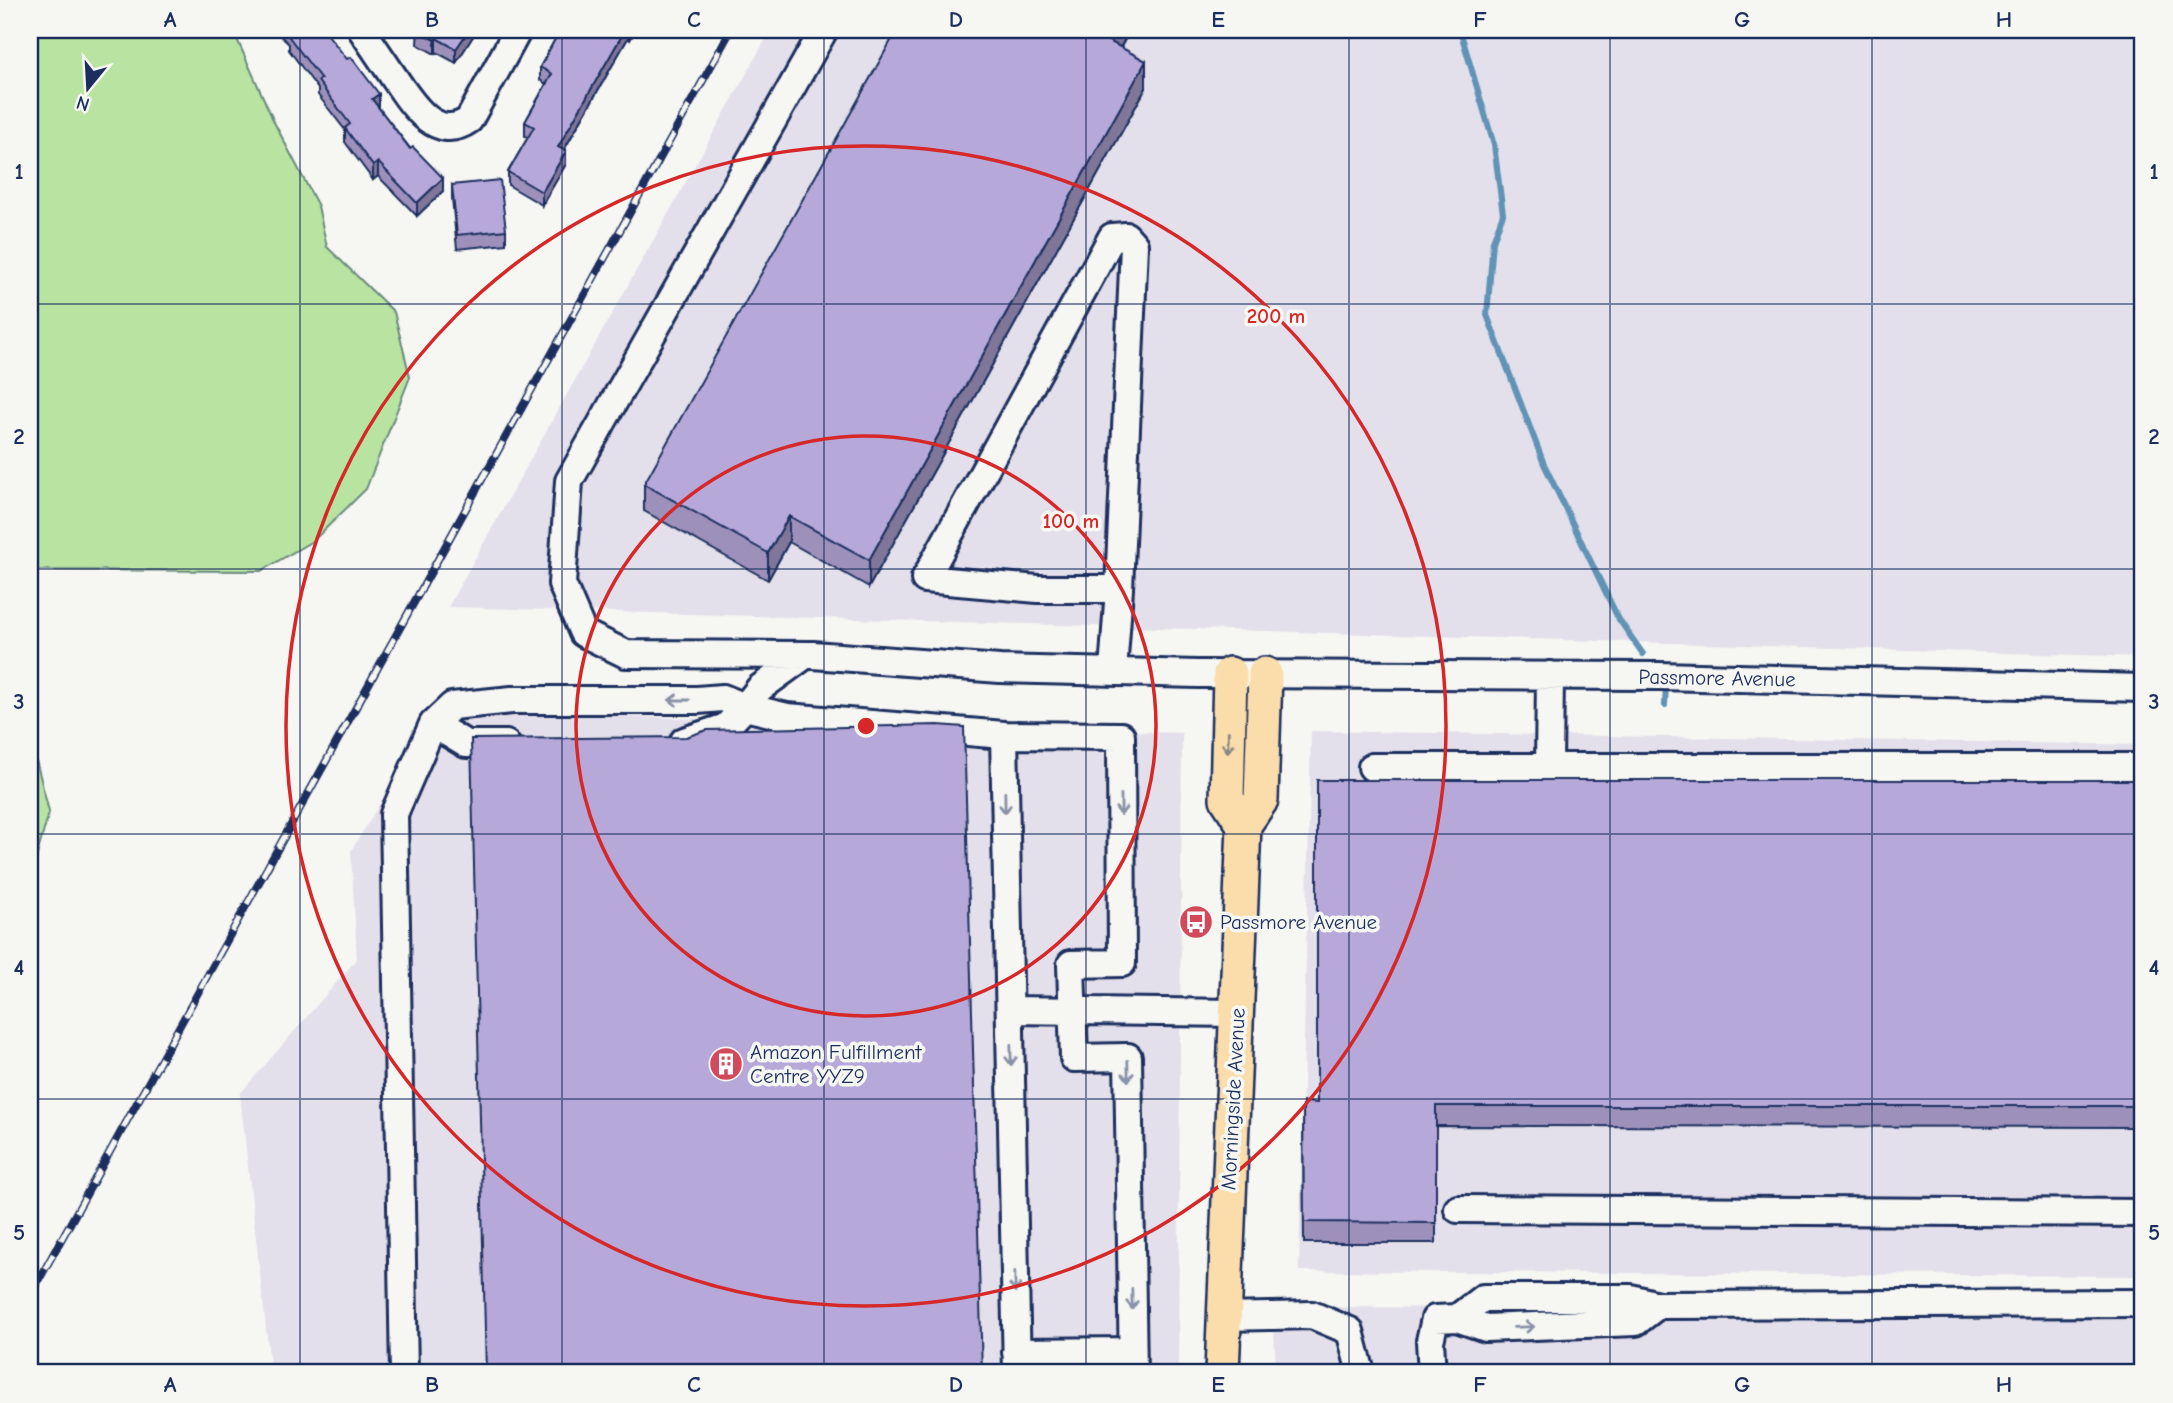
<svg xmlns="http://www.w3.org/2000/svg" width="2173" height="1403" font-family="'Comic Neue',sans-serif">
<style>
.built{fill:#e3dfeb}
.green{fill:#b8e3a1;stroke:#6a8980;stroke-width:2}
.lines{fill:none;stroke-linecap:round;stroke-linejoin:round}
.stream{stroke:#6093b6;stroke-width:6}
.minor-casing{stroke:#1b2f5e;stroke-width:32}
.major-casing{stroke:#1b2f5e;stroke-width:38}
.minor{stroke:#f6f6f2;stroke-width:26}
.major{stroke:#faddab;stroke-width:33}
.rail-casing{stroke:#1b2f5e;stroke-width:8}
.rail{stroke:#f6f6f2;stroke-width:5;stroke-dasharray:16;stroke-linecap:butt}
.wall{fill:#9d91bb;stroke:#1b2f5e;stroke-width:2}
.shaded-wall{fill:#7f7699;stroke:#1b2f5e;stroke-width:2}
.building{fill:#b6a9da;stroke:#1b2f5e;stroke-width:2}
.oneway{stroke:#8892a8}
.oneway2{stroke:#8a8684}
.grid{fill:none;stroke:#1b2f5e;stroke-width:2;stroke-opacity:0.55}
.ring{fill:none;stroke:#d62828;stroke-width:3.5}
.labels{text-anchor:middle;stroke-width:7;stroke-linejoin:round;paint-order:stroke}
.street-label{font-size:21px;fill:#1b2f5e;stroke:#f6f6f2}
.poi-label{font-size:21px;fill:#1b2f5e;stroke:#f6f6f2;text-anchor:start}
.centre{fill:#d62828;stroke:#f6f6f2;stroke-width:3.5}
.ring-label{font-size:21px;text-anchor:middle;font-weight:bold;fill:#d62828;stroke:#f6f6f2;stroke-width:7;stroke-linejoin:round;paint-order:stroke}
.neatline{fill:none;stroke:#1b2f5e;stroke-width:2.5}
.grid-label{font-size:23px;text-anchor:middle;font-weight:bold;fill:#1b2f5e}
</style>
<rect width="100%" height="100%" fill="#f6f6f2"/>
<filter id="ink" filterUnits="userSpaceOnUse"><feTurbulence type="fractalNoise" baseFrequency=".0143" numOctaves="2"/><feDisplacementMap in="SourceGraphic" scale="14" xChannelSelector="R" yChannelSelector="G"/><feConvolveMatrix kernelMatrix="1 2 1 2 8 2 1 2 1" color-interpolation-filters="sRGB"/></filter>
<g filter="url(#ink)">
<path class="built" d="M771 30H2143V657L448 607Z
M437 711 1182 733 1178 1373H271L240 1094 357 959 351 851Z
M1311 731 2143 745V1276L1299 1271Z
M1273 1307 2143 1310V1373H1276Z"/>
<path class="green" d="M30 30H233L275 124 318 206 327 247 394 312 410 377 366 489 314 540 261 571 30 570Z
M30 705 33 748 49 812 30 880Z"/>
<g class="lines">
<path class="stream" d="M1460 30 1494 145 1503 214 1493 241 1487 315 1544 464 1618 618 1643 654
M1665 705 1666 685"/>
<g class="minor-casing">
<path id="minor" d="M362 30C372 45 383 61 393 76 410 101 435 144 469 120L518 30
M824 30 569 481 562 584 583 633 626 654 813 655 1000 669 1198 674 1659 676 2143 688
M1113 671 1119 589 1134 245 1126 236 1112 237 925 579 1038 589H1119
M433 724 466 744H506
M1004 735 1017 1373
M684 741 726 727 745 707 760 688 804 656
M1372 767H2143
M1549 767 1550 675
M1010 1010 1237 1013
M1458 1209 2143 1213
M1658 1305 2143 1303
M1224 1317 1312 1315 1350 1331 1361 1373
M1016 1352 1132 1351
M404 1373 394 814 433 724 452 706 512 700H697L723 698 745 707 787 717 1004 735 1121 736 1122 963 1071 964 1074 1058 1128 1057 1133 1373
M1432 1373 1430 1341 1435 1319 1457 1318 1486 1328 1636 1322 1658 1305 1631 1298H1483L1457 1318"/>
</g>
<g class="major-casing">
<path id="major" d="M1230 674 1227 799 1244 825
M1222 1373 1244 825 1261 800 1265 674"/>
</g>
<use href="#minor" class="minor"/>
<use href="#major" class="major"/>
<g class="rail-casing">
<path id="rail" d="M30 1296 731 30"/>
</g>
<use href="#rail" class="rail"/>
</g>
<path class="wall" d="M274 30H324L379 108 443 191 417 216 378 176 373 180 345 142V130L318 95V89L289 50V44Z
M418 30H477L456 63 436 52 435 54 417 44Z
M560 30H635L630 40 628 38 564 150 566 164 542 205 508 185V172L528 137 525 136V122L546 84 540 80V67Z
M1130 30 1121 47 1146 88 869 587 789 542 768 580 644 511V484Z
M452 185 506 230V244L457 249 452 198Z
M2143 780V1127L1436 1126V1243H1304L1303 1102 1317 1103Z"/>
<path class="shaded-wall" d="M469 30H477L456 63V49Z
M625 30H628V38L558 160V147Z
M630 30H635L630 40Z
M1115 30H1130L1109 68V41Z
M436 38V52L435 54V40Z
M1146 61V88L869 587V560Z
M379 94V108L372 99Z
M566 151V164L542 205V192Z
M378 162V176L373 180V166Z
M443 178V191L417 216V203Z
M789 516V542L768 580V553Z"/>
<path class="building" d="M288 30H324L347 59 351 57 379 94 372 99 410 149 413 147 443 178 417 203 378 162 373 166 345 128 350 124 318 81 321 79 289 37 293 34Z
M418 30H469L456 49 436 38 435 40 417 31Z
M560 30H625L558 147 566 151 542 192 508 172 534 127 525 122 552 74 540 67Z
M897 30H1115L1109 41 1146 61 869 560 789 516 768 553 644 484Z
M500 180 506 230 457 235 452 185Z
M938 725 964 727 982 1373H486L471 739 686 737 707 730Z
M1317 780H2143V1106H1436V1223L1304 1222 1303 1102 1317 1103Z"/>
<defs><path id="oneway-shaft" d="M-6 0H5M1.5-3L5.5 0L1.5 3" fill="none" stroke-width="1.6" stroke-linecap="round" stroke-linejoin="round" transform="scale(1.75)"/></defs>
<g class="oneway">
<use href="#oneway-shaft" transform="translate(679 700) rotate(-180)"/>
<use href="#oneway-shaft" transform="translate(1005 803) rotate(89)"/>
<use href="#oneway-shaft" transform="translate(1121 805) rotate(90)"/>
<use href="#oneway-shaft" transform="translate(1011 1055) rotate(89)"/>
<use href="#oneway-shaft" transform="translate(1128 1071) rotate(89)"/>
<use href="#oneway-shaft" transform="translate(1015 1282) rotate(89)"/>
<use href="#oneway-shaft" transform="translate(1132 1299) rotate(89)"/>
<use href="#oneway-shaft" transform="translate(1524 1327) rotate(-2)"/>
</g>
<use class="oneway2" href="#oneway-shaft" transform="translate(1228 742) rotate(92)"/>
</g>
<path class="grid" d="M300 30V1373M562 30V1373M824 30V1373M1086 30V1373M1349 30V1373M1610 30V1373M1872 30V1373M30 304H2143M30 569H2143M30 834H2143M30 1099H2143"/>
<g class="ring">
<circle cx="866" cy="726" r="290"/>
<circle cx="866" cy="726" r="580"/>
</g>
<defs>
<g id="bus-disc" transform="scale(1.75)"><circle r="9.5" fill="#d1495b" stroke="#f6f6f2"/><path d="M-5-6H5V4H4V6H2V4H-2V6H-4V4H-5ZM-3.5-4V0h7V-4ZM-3.5 1.2v1.5H-2V1.2ZM2 1.2v1.5H3.5V1.2Z" fill="#fff"/></g>
<g id="building-disc" transform="scale(1.75)"><circle r="9.5" fill="#d1495b" stroke="#f6f6f2"/><path d="M-4-6H4V6H1V3H-1V6H-4ZM-2.5-4.3h1.7v1.8h-1.7ZM.8-4.3h1.7v1.8H.8ZM-2.5-1h1.7V.8h-1.7ZM.8-1h1.7V.8H.8Z" fill="#fff"/></g>
</defs>
<g fill-rule="evenodd">
<use href="#bus-disc" x="1196" y="922"/>
<use href="#building-disc" x="726" y="1064"/>
</g>
<g class="labels">
<g class="street-label">
<text transform="translate(1717 678) rotate(1)" y="7">Passmore Avenue</text>
<text transform="translate(1233 1099) rotate(-87)" y="7">Morningside Avenue</text>
</g>
<g class="poi-label">
<text x="1220" y="929">Passmore Avenue</text>
<text x="750" y="1059">Amazon Fulfillment<tspan x="750" dy="24">Centre YYZ9</tspan></text>
</g>
</g>
<circle cx="866" cy="726" r="10" class="centre"/>
<g class="ring-label">
<text x="1276" y="323">200 m</text>
<text x="1071" y="528">100 m</text>
</g>
<rect width="2173" height="1403" fill="none" stroke="#f6f6f2" stroke-width="77"/>
<g transform="translate(88 88) rotate(198)" stroke="#f6f6f2" stroke-width="5" paint-order="stroke">
<path d="M0-5L12 26L0 18L-12 26Z" fill="#1b2f5e"/>
<text y="-10" font-size="19" font-weight="bold" text-anchor="middle" fill="#1b2f5e">N</text>
</g>
<rect x="38" y="38" width="2096" height="1326" class="neatline"/>
<g class="grid-label">
<text x="170" y="27">A</text>
<text x="432" y="27">B</text>
<text x="694" y="27">C</text>
<text x="956" y="27">D</text>
<text x="1218" y="27">E</text>
<text x="1480" y="27">F</text>
<text x="1742" y="27">G</text>
<text x="2004" y="27">H</text>
<text x="19" y="179">1</text>
<text x="2154" y="179">1</text>
<text x="19" y="444">2</text>
<text x="2154" y="444">2</text>
<text x="19" y="709">3</text>
<text x="2154" y="709">3</text>
<text x="19" y="975">4</text>
<text x="2154" y="975">4</text>
<text x="19" y="1240">5</text>
<text x="2154" y="1240">5</text>
<text x="170" y="1392">A</text>
<text x="432" y="1392">B</text>
<text x="694" y="1392">C</text>
<text x="956" y="1392">D</text>
<text x="1218" y="1392">E</text>
<text x="1480" y="1392">F</text>
<text x="1742" y="1392">G</text>
<text x="2004" y="1392">H</text>
</g>
</svg>
